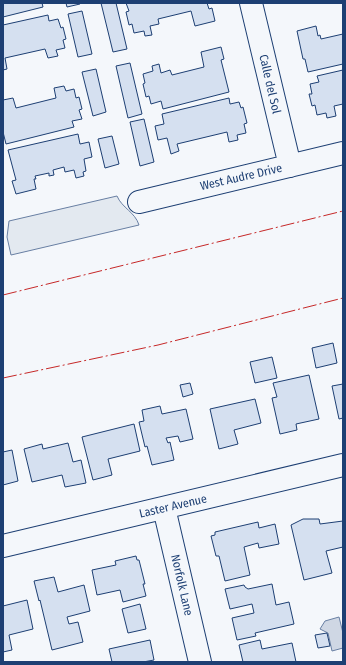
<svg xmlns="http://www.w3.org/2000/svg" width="346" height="665" font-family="'Fira Sans Condensed',sans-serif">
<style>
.green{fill:#e3e9f0;stroke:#687fa3}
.water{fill:#cfd7e4;stroke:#687fa3}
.building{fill:#d5e0f0;stroke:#1d3f73}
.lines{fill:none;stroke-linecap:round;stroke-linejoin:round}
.minor-casing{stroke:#1d3f73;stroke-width:24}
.minor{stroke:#f4f7fb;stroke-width:22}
.power{stroke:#c62828;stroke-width:1;stroke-dasharray:14 3 2 3;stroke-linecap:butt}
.labels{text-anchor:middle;stroke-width:3;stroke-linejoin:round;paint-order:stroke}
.street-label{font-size:12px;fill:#1d3f73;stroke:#f4f7fb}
</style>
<rect width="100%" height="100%" fill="#f4f7fb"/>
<path class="green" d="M117 196C122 208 135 212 139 225L11 255 7 237 9 221Z"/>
<path class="water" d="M339 617 343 633V648L332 651 328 633 320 629 325 621Z"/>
<path class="building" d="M3 3H42L43 7 3 17Z
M66 3H80V4L67 7Z
M101 3H116L127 49 113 52Z
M126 3H207L209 9 212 8 215 21 195 26 191 11 158 19 159 24 150 26 152 35 145 36 144 31 134 33 132 24 129 25 126 12 129 11Z
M82 11 92 54 78 57 68 14Z
M48 15 49 21 58 19 61 28 63 27 66 39 63 40 65 48 56 50 58 56 48 58 45 49 5 58 7 69 3 70V25Z
M316 26 318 36 320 35 321 39 343 34V64L308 72 305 59H303L297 31Z
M221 47 224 59 221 60 229 92 163 109 161 101 151 104 149 96 146 97 143 84 145 83 143 74 153 71 152 66 159 64 161 73 170 70 172 75 204 67 201 52Z
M130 63 142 114 128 118 116 66Z
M96 69 106 112 93 116 82 72Z
M343 70V104L334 106 336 116 327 118 326 113 317 115 315 105 312 106 309 94H312L310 84 319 82 317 76Z
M64 86 66 91 74 89 76 98 79 97 82 109 79 110 82 119 72 121 74 127 6 144 3 132V100L13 98 16 108 56 98 54 88Z
M229 98 230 104 239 102 241 108 243 107 247 123 244 124 246 133 237 135 238 140 229 142 227 132 177 144 179 151 171 154 167 138 158 140 155 126 164 124 162 114Z
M144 119 154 162 140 166 130 122Z
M78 134 80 144 89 142 92 157 84 159 86 171 83 172 84 176 76 178 74 170 65 172 64 167 53 170 54 175 49 176V173L35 176 36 179H34L36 189 16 194 12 181 16 180 8 150Z
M112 136 119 164 105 168 98 139Z
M333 343 337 363 316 368 312 348Z
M272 357 277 378 255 383 250 362Z
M309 375 319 419 296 424 297 430 280 434 272 398 277 397 273 383Z
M190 383 193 394 183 397 180 385Z
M343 384V418L339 419 332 386Z
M255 399 261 423 234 430 238 444 219 449 210 409Z
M160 406 162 414 186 409 193 439 180 442 178 436 166 438 168 443 170 442 174 460 152 465 147 446 145 447 139 422 144 421 142 410Z
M134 424 140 451 108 459 112 475 93 480 82 437Z
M68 443 73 462 81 460 86 483 65 487 62 475 32 482 24 449 42 444 43 449Z
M12 450 18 481 3 485V452Z
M303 519H319L320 524 343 521V547L326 551 332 573 304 580 291 525Z
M258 522 259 528 275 524 279 544 259 548 258 543 244 547 250 575 225 581 219 556H216L211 536 215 535V532Z
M136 556 137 560H139L145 584H143L146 596 123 602 120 590 97 595 92 570 116 565 115 561Z
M54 577 58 592 84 585 90 611 67 617 69 624 78 622 83 642 52 650 40 600 39 601 34 581Z
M272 584 276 605 289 602 294 624 255 633 256 636 237 640 232 618 254 613 252 604 230 609 225 589 244 585 245 587 248 589Z
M27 600 33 629 9 635 12 650 3 652V606Z
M140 604 146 629 128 633 122 609Z
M327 633 330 646 318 648 315 635Z
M150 640 154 660 143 662H112L109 649Z
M260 640 262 649 292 643 296 662H243L239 645Z"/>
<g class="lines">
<g class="minor-casing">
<path id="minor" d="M251 3 290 166
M139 202 343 153
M164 508 200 662
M3 546 343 465"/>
</g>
<use href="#minor" class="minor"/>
<path class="power" d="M3 295 343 211
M3 378 158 345 343 298"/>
</g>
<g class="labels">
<g class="street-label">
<text transform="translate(270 84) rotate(77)" y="4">Calle del Sol</text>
<text transform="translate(241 177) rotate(-13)" y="4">West Audre Drive</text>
<text transform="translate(173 506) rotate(-13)" y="4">Laster Avenue</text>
<text transform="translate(182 585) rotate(77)" y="4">Norfolk Lane</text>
</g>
</g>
<rect width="346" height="665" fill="none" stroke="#1d3f73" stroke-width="8"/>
</svg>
